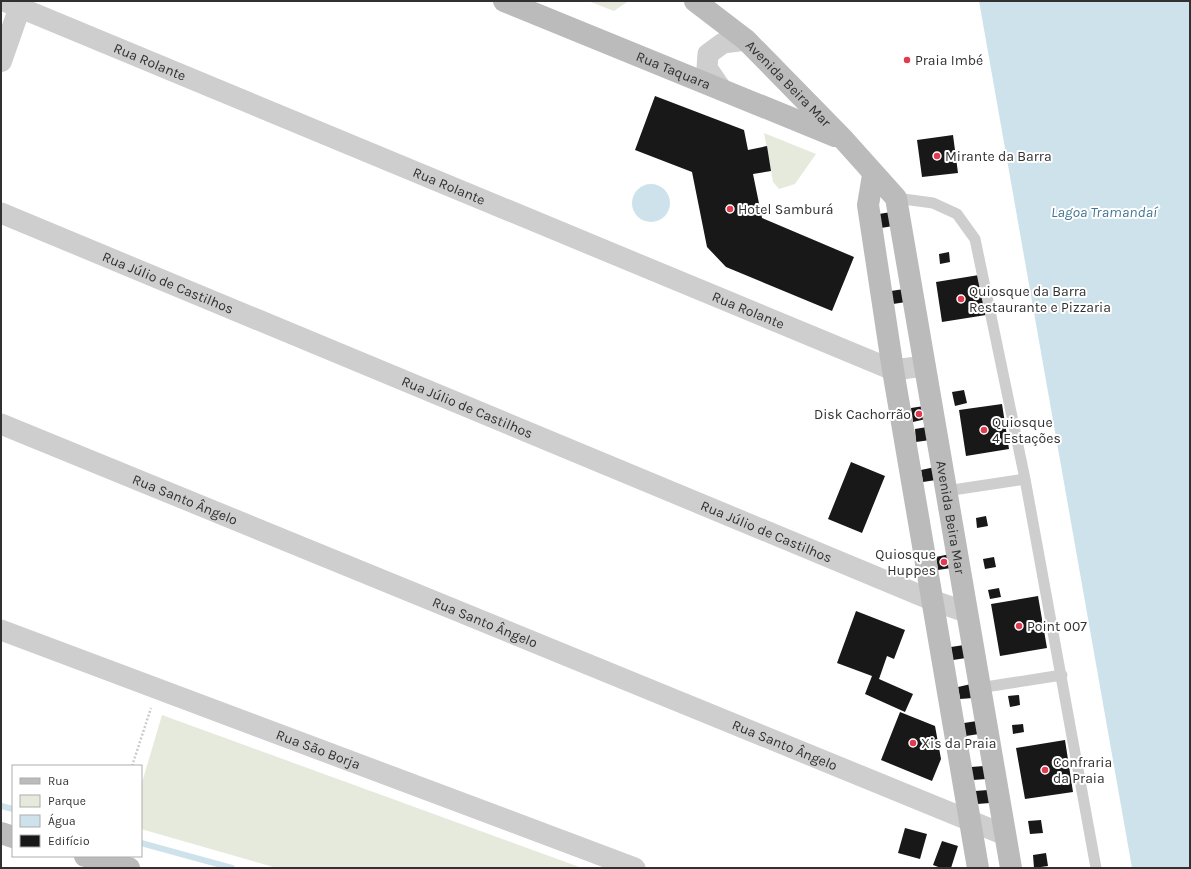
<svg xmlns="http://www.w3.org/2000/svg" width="1191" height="869" font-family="Karla,sans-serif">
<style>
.green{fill:#e5eadd}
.water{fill:#cee2ec}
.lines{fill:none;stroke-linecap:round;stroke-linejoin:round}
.stream{stroke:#cee2ec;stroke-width:6}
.building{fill:#181818}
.path{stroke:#cbcbcb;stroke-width:2.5;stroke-dasharray:2 2;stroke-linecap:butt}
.service{stroke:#cecece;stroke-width:11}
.minor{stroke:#cecece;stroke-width:21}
.tertiary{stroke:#cecece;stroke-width:22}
.secondary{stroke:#bbb;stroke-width:22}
.poi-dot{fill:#e03b51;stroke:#fff;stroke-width:1.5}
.labels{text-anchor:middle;stroke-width:4;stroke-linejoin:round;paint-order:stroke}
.street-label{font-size:14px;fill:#313131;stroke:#fff}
.poi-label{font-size:14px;fill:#313131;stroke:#fff;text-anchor:start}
.water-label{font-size:15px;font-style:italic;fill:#417792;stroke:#fff}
</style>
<rect width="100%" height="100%" fill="#fff"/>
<path class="green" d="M588 1H627V2L614 11Z
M764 133 816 154 795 184 779 189 773 182Z
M162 715 582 868H277L141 829V786Z"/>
<path class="water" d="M979 1H1190V868H1132Z
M632 203a19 19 0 1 1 38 0a19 19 0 1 1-38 0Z"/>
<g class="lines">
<path class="stream" d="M1 806 13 809
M141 843 232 868"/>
</g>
<path class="building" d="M655 96 744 130 748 150 767 146 771 171 753 174 762 218 854 257 832 311 726 267 707 247 692 172 635 150Z
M953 135 958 173 922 177 917 140Z
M891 212 893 226 881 228 879 214Z
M949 252 950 262 940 264 939 254Z
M979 275 986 315 942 322 936 282Z
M904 289 906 302 893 304 891 291Z
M964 390 967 403 955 406 952 392Z
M1002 404 1009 449 966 456 959 410Z
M924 406 926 419 913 422 911 408Z
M927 427 930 440 916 442 915 429Z
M851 462 885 476 862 533 828 519Z
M935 467 936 480 923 482 921 470Z
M986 516 988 526 977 528 976 518Z
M950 554 951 568 938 570 936 557Z
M994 557 996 567 985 569 983 559Z
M999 588 1001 597 990 599 988 590Z
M1038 596 1047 648 1000 656 991 604Z
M856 611 905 630 894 659 887 656 879 679 913 694 905 712 865 694 872 676 837 663Z
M964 645 966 658 953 660 951 647Z
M971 684 973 698 960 699 958 687Z
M1019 695 1020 705 1010 707 1008 696Z
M900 712 935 726 941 759 932 781 881 760Z
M977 721 979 734 966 736 964 723Z
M1023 724 1024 732 1013 734 1012 725Z
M1065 740 1073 792 1025 799 1016 748Z
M984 766 986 779 973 780 971 767Z
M988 790 990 803 977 804 975 791Z
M1041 820 1043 833 1030 834 1028 821Z
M905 828 927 834 920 859 898 853Z
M942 841 958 846 951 868H941L933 865Z
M1046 853 1048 866 1034 868 1033 855Z"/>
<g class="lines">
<path class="path" d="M132 766 151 708"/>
<path class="service" d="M896 198 933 203 957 214 975 239 1025 479 1096 868
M946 491 1025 479
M979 688 1062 675"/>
<g class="minor">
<path id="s1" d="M4 1 893 370 925 366"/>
<path d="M722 90 707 68 708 54 723 43 746 40"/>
<path id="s2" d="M1 213 934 601 966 612"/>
<path id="s3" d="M1 424 1005 835"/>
<path id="s4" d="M1 630 635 868"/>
</g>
<path class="tertiary" d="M1 61 22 1"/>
<g class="secondary">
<path id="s5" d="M504 1 835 136"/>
<path id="s6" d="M695 1 746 40 844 140 896 198 1011 868"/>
<path d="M873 175 868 205 893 370 978 868"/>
<path d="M1 833 13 837"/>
<path d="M85 856 129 868"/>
</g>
</g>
<g class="poi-dot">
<circle cx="907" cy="60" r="4"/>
<circle cx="937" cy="156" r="4"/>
<circle cx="730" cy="209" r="4"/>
<circle cx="961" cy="299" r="4"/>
<circle cx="919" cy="414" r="4"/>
<circle cx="984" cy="430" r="4"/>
<circle cx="944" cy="562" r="4"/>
<circle cx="1019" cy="626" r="4"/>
<circle cx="913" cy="743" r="4"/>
<circle cx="1045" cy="770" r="4"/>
</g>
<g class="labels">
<g class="street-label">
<text dy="5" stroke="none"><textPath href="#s1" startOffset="158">Rua Rolante</textPath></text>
<text dy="5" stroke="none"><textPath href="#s5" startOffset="183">Rua Taquara</textPath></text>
<text dy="5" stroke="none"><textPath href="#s6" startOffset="125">Avenida Beira Mar</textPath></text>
<text dy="5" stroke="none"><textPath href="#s1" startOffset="482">Rua Rolante</textPath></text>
<text dy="5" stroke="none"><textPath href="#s2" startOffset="181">Rua Júlio de Castilhos</textPath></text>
<text dy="5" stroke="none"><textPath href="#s1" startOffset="806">Rua Rolante</textPath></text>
<text dy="5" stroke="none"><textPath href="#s2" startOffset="505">Rua Júlio de Castilhos</textPath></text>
<text dy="5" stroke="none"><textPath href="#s3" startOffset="199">Rua Santo Ângelo</textPath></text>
<text dy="5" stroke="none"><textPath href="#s6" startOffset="606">Avenida Beira Mar</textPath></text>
<text dy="5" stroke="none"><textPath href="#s2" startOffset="829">Rua Júlio de Castilhos</textPath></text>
<text dy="5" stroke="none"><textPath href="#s3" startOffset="523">Rua Santo Ângelo</textPath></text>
<text dy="5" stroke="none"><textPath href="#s3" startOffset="847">Rua Santo Ângelo</textPath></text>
<text dy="5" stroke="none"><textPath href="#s4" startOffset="339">Rua São Borja</textPath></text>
</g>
<g class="poi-label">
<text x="915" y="65">Praia Imbé</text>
<text x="945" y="161">Mirante da Barra</text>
<text x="738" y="214">Hotel Samburá</text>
<text x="969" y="296">Quiosque da Barra<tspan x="969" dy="16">Restaurante e Pizzaria</tspan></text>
<text x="911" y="419" text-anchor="end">Disk Cachorrão</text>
<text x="992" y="427">Quiosque<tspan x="992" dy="16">4 Estações</tspan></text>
<text x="936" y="559" text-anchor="end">Quiosque<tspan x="936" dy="16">Huppes</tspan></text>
<text x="1027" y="631">Point 007</text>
<text x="921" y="748">Xis da Praia</text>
<text x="1053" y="767">Confraria<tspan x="1053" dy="16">da Praia</tspan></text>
</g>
<g class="water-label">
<text x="1104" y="217">Lagoa Tramandaí</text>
</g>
</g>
<rect width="1191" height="869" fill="none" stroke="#313131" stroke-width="4"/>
<rect x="12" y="765" width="130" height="92" fill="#ffffff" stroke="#adadad"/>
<rect x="20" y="778" width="20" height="6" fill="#bbbbbb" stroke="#adadad"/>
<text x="48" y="785" font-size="12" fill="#313131">Rua</text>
<rect x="20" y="795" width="20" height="12" fill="#e5eadd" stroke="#adadad"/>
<text x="48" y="805" font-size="12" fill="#313131">Parque</text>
<rect x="20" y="815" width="20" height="12" fill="#cee2ec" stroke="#adadad"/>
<text x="48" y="825" font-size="12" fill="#313131">Água</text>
<rect x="20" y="835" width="20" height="12" fill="#181818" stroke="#adadad"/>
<text x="48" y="845" font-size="12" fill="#313131">Edifício</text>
</svg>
